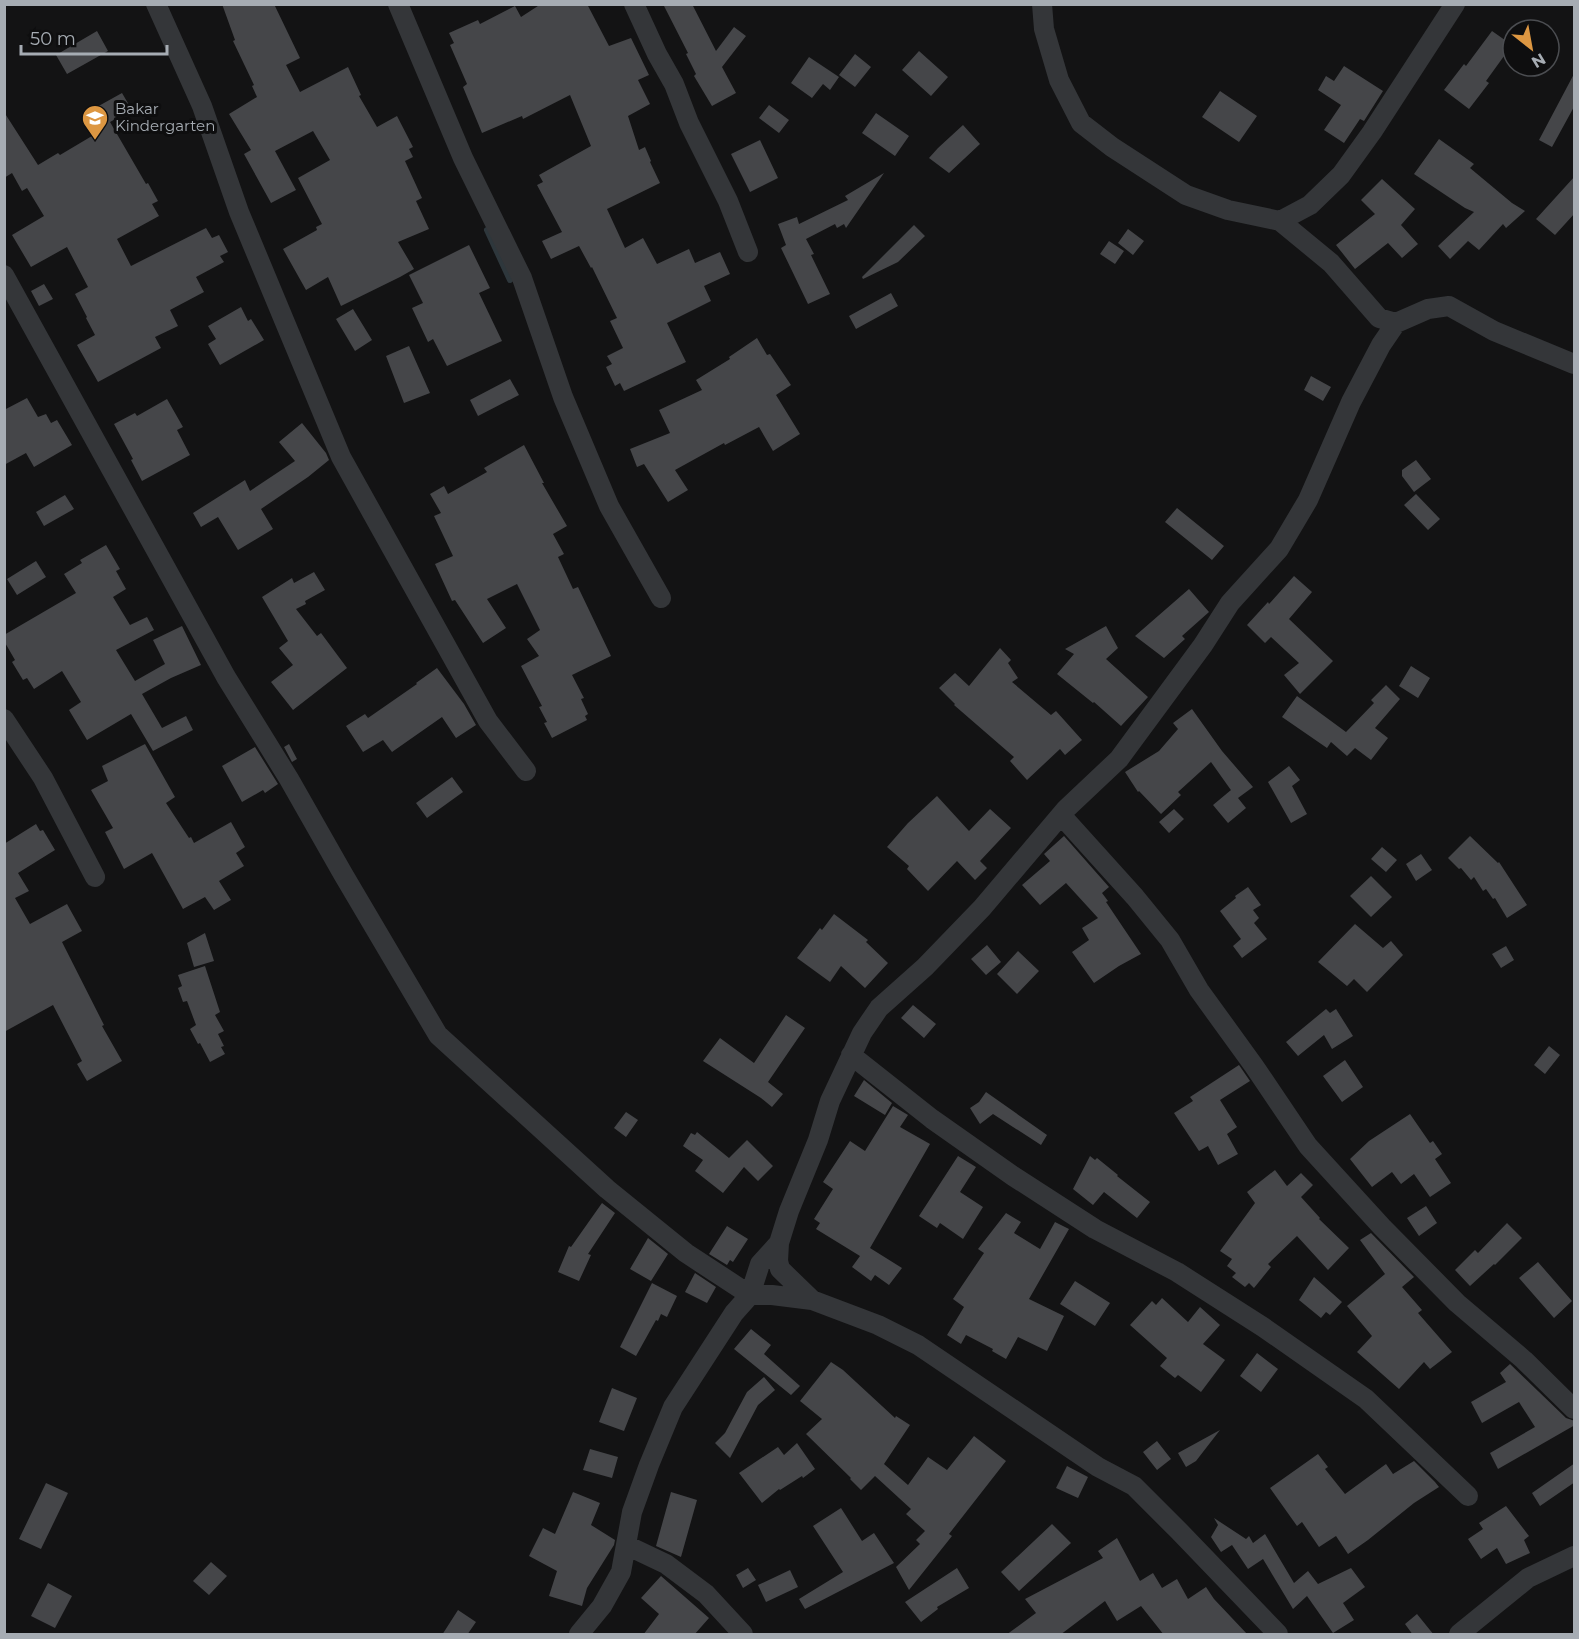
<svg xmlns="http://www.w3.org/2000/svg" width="1579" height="1639" font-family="Montserrat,sans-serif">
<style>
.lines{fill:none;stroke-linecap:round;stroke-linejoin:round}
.stream{stroke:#2e373c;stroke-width:6}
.building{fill:#454649}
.minor{stroke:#343639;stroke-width:20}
.labels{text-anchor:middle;stroke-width:6;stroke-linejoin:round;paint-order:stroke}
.poi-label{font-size:15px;fill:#a6acb3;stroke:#0e0e0f;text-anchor:start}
</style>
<rect width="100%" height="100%" fill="#131314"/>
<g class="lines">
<path class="stream" d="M487 230 510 280"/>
</g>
<path class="building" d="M222 4H274L300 58 286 65 300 92 348 67 361 95 359 96 377 127 397 116 413 147 409 149 413 157 405 161 422 198 416 201 429 229 398 242 414 269 400 277 341 306 328 277 306 290 283 249 317 230 316 227 322 224 298 178 330 160 313 131 275 151 296 190 271 203 244 154 251 150 229 114 257 97 252 86 254 85 233 41 235 40Z
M541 4H587L609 46 631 38 649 75 638 80 650 104 628 116 639 150 645 147 651 161 650 162 660 183 607 209 625 248 643 238 657 264 689 249 695 263 720 252 730 274 704 286 711 301 667 323 686 362 624 391 620 383 615 386 606 367 612 364 607 356 623 348 610 321 617 318 592 267 591 268 579 246 551 259 542 241 562 232 537 185 543 182 539 175 591 146 570 95 523 119 522 116 482 133 463 87 467 84 450 45 454 43 449 33 478 20 480 24 515 6 521 17Z
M663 4H692L716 51 734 27 746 36 722 67 736 93 712 106 694 76 696 74 686 54 688 53Z
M97 31 108 51 67 74 56 55Z
M1492 31 1512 45 1486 81 1489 83 1469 109 1444 90 1464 64 1466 66Z
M919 51 948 77 931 96 902 70Z
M855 54 871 67 855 87 839 75Z
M809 57 839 77 830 90 823 84 812 98 791 83Z
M1344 66 1383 91 1364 121 1360 119 1344 143 1324 130 1341 105 1318 90 1326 76 1334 81Z
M1575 72V105L1552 147 1539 140Z
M1220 91 1257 116 1239 142 1202 117Z
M122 93 132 110 110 122 146 184 148 183 158 201 152 204 159 216 117 239 131 266 206 228 212 238 219 235 228 252 220 256 224 262 196 277 204 292 170 310 178 326 155 337 161 348 98 382 77 345 95 335 86 318 87 317 75 294 88 287 67 247 31 267 12 235 44 216 27 188 22 191 12 173 4 178V112L38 165 58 153 60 155 97 133 86 113Z
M769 105 789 120 779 133 759 118Z
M876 113 909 136 895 156 862 133Z
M963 125 980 144 949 173 929 158 938 148Z
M1439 139 1474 164 1470 168 1512 203 1525 211 1506 228 1503 224 1479 250 1468 241 1450 259 1438 246 1474 212 1465 208 1414 174Z
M760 140 778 178 750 192 731 154Z
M884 173 846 228 844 224 837 228 835 224 806 239 814 254 811 255 830 294 808 304 781 248 786 245 778 224 797 217 799 224 848 200 845 196Z
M1575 176V213L1555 235 1536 219Z
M1382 179 1415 209 1401 225 1418 244 1402 258 1388 243 1355 269 1336 245 1375 214 1361 200Z
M914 225 925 236 898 262 863 279 862 277Z
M1128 229 1144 241 1133 255 1118 243Z
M1109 241 1124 251 1115 264 1100 254Z
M469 245 490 288 479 293 502 341 447 366 433 339 428 342 412 308 423 303 409 275Z
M44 284 53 299 39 306 31 291Z
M891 293 898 306 856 329 849 316Z
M241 307 248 321 251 319 264 340 220 365 208 344 216 339 208 326Z
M353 309 372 340 355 351 336 319Z
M757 338 767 355 770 354 791 385 776 395 800 434 773 451 759 427 725 445 724 443 675 470 688 490 668 502 644 464 637 467 630 449 670 433 659 410 702 390 696 380 730 359 729 357Z
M409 346 430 393 404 403 386 356Z
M1311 376 1331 387 1323 401 1304 390Z
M510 379 519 395 478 416 470 400Z
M27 398 38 417 46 414 51 423 57 420 72 445 34 467 26 453 4 465V410Z
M167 399 183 427 177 430 190 455 142 481 131 460 133 459 114 424 135 413 137 416Z
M302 423 326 453 329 460 308 477 261 509 273 529 238 550 218 517 201 527 193 513 245 480 250 491 295 461 279 442Z
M524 445 544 483H542L567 526 553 534 564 554 558 557 573 589 578 587 611 656 572 675 584 698 581 699 588 714 585 716 587 720 552 738 544 723 547 722 539 707 542 706 521 666 539 656 527 639 540 630 517 584 487 599 506 628 483 643 455 600 452 601 435 564 453 556 434 516 441 513 430 494 444 486 448 494 487 472 484 468Z
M1416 460 1431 479 1414 492 1402 476V470Z
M1416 494 1440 519 1428 530 1404 505Z
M65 495 74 509 44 526 36 512Z
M1177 508 1224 546 1212 560 1165 522Z
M106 545 120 569 116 571 126 589 113 597 130 625 147 617 154 630 116 650 135 681 165 664 153 640 182 626 201 665 171 678 142 694 162 728 186 716 193 730 153 751 131 714 87 740 69 710 81 702 62 671 34 689 27 678 23 680 12 662 15 660 4 641V635L76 593 64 574 82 563 80 560Z
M36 561 46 577 17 595 7 579Z
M314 572 325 590 305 601 306 604 296 609 317 636 321 633 347 668 293 710 271 682 293 665 279 648 288 641 262 597 292 578 294 583Z
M1294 576 1312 592 1289 619 1333 661 1300 694 1284 675 1299 663 1271 637 1265 643 1247 625 1268 602 1269 604Z
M1189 589 1209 612 1182 636 1185 639 1164 658 1135 636Z
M1106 626 1118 648 1106 659 1148 697 1121 726 1094 702 1093 703 1057 674 1074 654 1065 649Z
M1000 648 1011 660 1008 663 1018 678 1012 682 1051 715 1056 711 1082 740 1065 755 1060 749 1027 780 1010 761 1014 757 954 705 955 704 939 688 955 673 969 686Z
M1411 666 1430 678 1418 698 1399 686Z
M437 668 464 704 476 725 456 738 442 717 392 752 383 740 363 752 346 726 365 714 368 718 417 684 416 683Z
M1386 685 1400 699 1375 728 1388 738 1371 760 1355 748 1347 756 1331 742 1327 748 1282 717 1297 696 1346 732 1374 703 1371 700Z
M1192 709 1222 751 1253 787 1238 798 1246 808 1228 823 1213 805 1231 790 1233 793 1211 762 1178 792 1181 795 1161 814 1139 791 1138 792 1125 772 1159 751 1178 729 1173 723Z
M145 744 175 797 166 803 189 838 191 837 194 843 231 822 245 847 236 853 244 866 219 881 231 900 214 910 205 897 183 909 152 853 124 869 105 832 113 828 91 790 108 781 102 766Z
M289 744 297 759 292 762 284 747Z
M255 747 278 784 265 793 263 790 242 802 222 766Z
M1289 766 1300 780 1292 786 1307 814 1291 823 1268 782Z
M452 777 463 792 427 818 416 803Z
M937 796 969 831 990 809 1011 828 980 861 987 868 975 880 957 861 928 891 907 869 909 866 887 847 908 823Z
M1174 809 1184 819 1169 833 1159 822Z
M36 824 40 831 43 830 55 850 18 873 29 891 15 898 30 924 67 904 82 931 62 942 104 1025 102 1026 122 1061 87 1081 77 1064 82 1061 53 1005 4 1032V844Z
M1064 836 1109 887 1102 893 1108 901 1106 902 1141 954 1119 966 1094 983 1072 952 1089 940 1082 928 1098 918 1066 883 1040 905 1022 885 1050 861 1044 854Z
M1470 836 1498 863 1499 862 1527 905 1507 918 1495 898 1493 899 1486 889 1483 891 1474 877 1471 880 1461 868 1459 869 1448 858Z
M1382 847 1397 860 1386 872 1371 859Z
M1421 854 1432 870 1416 881 1406 864Z
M1371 876 1392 897 1371 917 1350 896Z
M1248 887 1261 905 1253 910 1259 918 1254 923 1267 939 1242 958 1233 946 1241 939 1220 911 1236 898 1235 896Z
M834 914 868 940 866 942 888 963 865 988 841 966 830 982 797 958 820 928 822 930Z
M1355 924 1383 948 1391 941 1403 955 1367 992 1354 979 1347 986 1318 962Z
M205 933 214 961 194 967 187 943Z
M987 945 1001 962 986 975 971 959Z
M1506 946 1514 960 1501 968 1492 954Z
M1018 951 1039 971 1017 994 997 974Z
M205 966 220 1012 215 1015 224 1031 218 1034 224 1046 221 1047 225 1054 210 1062 200 1043 198 1044 190 1029 196 1025 187 1001 183 1002 178 988 182 986 178 975Z
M913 1005 936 1024 924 1038 901 1018Z
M1326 1009 1330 1013 1336 1009 1353 1036 1332 1049 1324 1035 1298 1056 1286 1042Z
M786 1015 805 1028 768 1082 783 1094 772 1107 761 1098 703 1061 720 1038 754 1063Z
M1549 1046 1560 1055 1545 1074 1534 1065Z
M1345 1060 1363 1087 1342 1102 1323 1076Z
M1239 1065 1250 1081 1220 1100 1237 1127 1227 1134 1238 1154 1218 1165 1208 1146 1199 1151 1174 1113 1193 1101 1190 1097Z
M864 1080 892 1103 885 1115 854 1096Z
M986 1092 1047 1135 1041 1145 993 1114 980 1124 970 1108 979 1102Z
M893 1106 908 1115 900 1127 930 1144 870 1248 902 1268 889 1285 875 1275 871 1281 852 1267 860 1256 816 1229 820 1223 814 1219 833 1189 823 1182 850 1141 865 1151Z
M626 1112 638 1120 626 1137 614 1128Z
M1410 1114 1430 1143 1433 1141 1442 1154 1435 1159 1451 1183 1430 1197 1414 1174 1401 1184 1392 1172 1372 1187 1350 1159 1369 1141Z
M697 1132 729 1158 747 1140 773 1166 758 1181 744 1167 723 1193 695 1171 703 1160 683 1146 691 1133 695 1135Z
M958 1156 976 1167 960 1192 983 1207 963 1239 940 1223 937 1228 919 1216Z
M1090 1156 1095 1160 1097 1158 1118 1175 1117 1176 1150 1202 1137 1218 1104 1192 1093 1205 1073 1189Z
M1275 1170 1287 1186 1301 1173 1313 1185 1301 1197 1320 1218 1319 1219 1349 1248 1328 1270 1297 1236 1268 1264 1271 1267 1254 1288 1249 1283 1245 1287 1232 1277 1236 1273 1227 1266 1232 1259 1220 1251 1255 1203 1247 1192Z
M602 1203 615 1213 588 1254 591 1255 579 1281 558 1272 569 1246 571 1247Z
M1426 1206 1437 1223 1419 1236 1407 1218Z
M1006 1213 1021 1222 1014 1233 1040 1249 1055 1222 1069 1229 1029 1299 1064 1316 1047 1351 1018 1337 1006 1359 992 1351 993 1349 966 1335 961 1344 947 1335 964 1307 953 1299 984 1253 978 1249Z
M1507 1223 1522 1238 1495 1265 1494 1264 1470 1286 1455 1270 1475 1250 1478 1253Z
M727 1226 748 1239 733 1262 730 1260 727 1265 709 1254Z
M1371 1233 1414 1277 1402 1287 1422 1310 1418 1313 1452 1352 1430 1369 1424 1362 1399 1389 1357 1352 1372 1336 1347 1306 1385 1274 1360 1240Z
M648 1238 668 1254 651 1281 630 1269Z
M1538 1262 1572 1301 1554 1318 1519 1278Z
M695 1273 716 1287 707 1303 685 1292Z
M1314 1277 1342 1302 1330 1315 1326 1312 1321 1318 1299 1300Z
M1075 1281 1110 1303 1095 1326 1060 1304Z
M652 1283 677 1296 667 1317 661 1314 658 1321 656 1320 636 1356 620 1347Z
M1162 1298 1188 1322 1200 1307 1220 1325 1203 1344 1225 1360 1201 1392 1178 1375 1175 1378 1160 1366 1167 1358 1130 1325 1152 1301 1156 1305Z
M751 1329 771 1345 764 1354 800 1386 791 1395 734 1349Z
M1257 1353 1278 1369 1261 1392 1240 1376Z
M831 1362 843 1370 895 1418 896 1416 910 1425 884 1464 908 1485 928 1457 947 1470 974 1436 1006 1461 949 1534 952 1536 909 1590 896 1567 920 1544 916 1540 925 1531 906 1514 911 1509 875 1476 861 1490 850 1479 851 1478 806 1434 822 1419 800 1401Z
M1510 1364 1566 1418 1575 1421V1425L1498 1469 1490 1453 1535 1427 1519 1402 1482 1423 1471 1402 1506 1382 1500 1373Z
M764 1377 775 1390 758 1405 730 1458 715 1443 725 1433 747 1392Z
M612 1388 637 1398 624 1431 599 1422Z
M1220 1430 1196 1461 1186 1467 1178 1453Z
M1157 1441 1171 1459 1157 1470 1143 1452Z
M797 1443 815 1469 803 1478 802 1476 780 1490 779 1489 762 1503 739 1473 778 1447 784 1455Z
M590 1449 618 1457 612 1478 583 1470Z
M1318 1454 1328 1467 1325 1469 1345 1494 1386 1464 1393 1474 1414 1461 1435 1482 1439 1487 1414 1503 1368 1540 1348 1554 1336 1536 1319 1547 1302 1522 1297 1526 1270 1488Z
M1575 1463V1482L1540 1506 1532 1493Z
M1067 1466 1088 1477 1078 1498 1056 1488Z
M46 1483 68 1493 41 1549 19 1539Z
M573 1492 600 1503 591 1525 615 1540 614 1545 587 1588 582 1606 549 1596 557 1571 529 1556 543 1528 555 1534Z
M671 1492 697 1500 681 1557 656 1546Z
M1506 1506 1529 1536 1524 1540 1530 1553 1506 1564 1497 1548 1481 1559 1468 1539 1483 1529 1479 1523Z
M841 1508 862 1541 874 1533 894 1563 805 1609 799 1599 843 1572 813 1526Z
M1214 1518 1246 1539 1249 1536 1253 1543 1265 1534 1294 1583 1308 1571 1318 1584 1351 1568 1365 1587 1343 1603 1354 1620 1333 1633 1307 1596 1293 1609 1263 1559 1248 1569 1232 1545 1221 1552 1211 1537 1218 1525Z
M1052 1524 1071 1543 1019 1591 1001 1572Z
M1117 1538 1140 1581 1153 1573 1162 1588 1177 1579 1188 1599 1206 1587 1214 1599 1248 1635H1164L1141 1606 1117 1621 1105 1601 1060 1635H1006L1036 1613 1025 1599 1103 1558 1098 1551Z
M211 1562 227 1576 209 1595 193 1581Z
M748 1568 756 1580 743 1588 736 1575Z
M957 1568 969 1588 937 1607 938 1609 921 1622 905 1602Z
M790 1570 798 1587 766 1602 758 1585Z
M661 1576 709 1618 694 1635H643L659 1614 641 1598Z
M48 1583 72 1596 55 1628 31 1616Z
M458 1610 476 1622 467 1635H442Z
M1417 1614 1434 1635H1413L1405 1624Z"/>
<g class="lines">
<path class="minor" d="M156 4 202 106 239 212 341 457 488 721 526 771
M398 4 463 158 522 278 563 397 609 506 661 598
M634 4 657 54 674 84 689 123 728 201 748 252
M1042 4 1044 29 1059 80 1081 123 1112 147 1186 195 1228 210 1280 221 1310 205 1341 175 1372 132 1455 4
M1280 221 1331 263 1379 318 1396 323 1428 309 1449 306 1494 331 1574 364
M4 275 226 677 289 779 343 874 438 1035 607 1189 686 1253 750 1295H772L812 1300 878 1325 918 1345 1098 1467 1134 1486 1178 1530 1278 1634
M4 719 43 778 95 877
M1061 815 1135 897 1170 940 1199 990 1254 1066 1308 1146 1382 1227 1457 1303 1524 1360 1574 1409
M851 1055 932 1119 1013 1176 1095 1229 1177 1272 1263 1327 1366 1399 1468 1496
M779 1243 778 1261 780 1269 812 1300
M626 1545 666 1564 706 1594 743 1634
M579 1634 602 1606 621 1572 632 1512 649 1465 673 1407 734 1313 750 1295 760 1264 779 1243 789 1211 818 1140 830 1101 862 1033 879 1008 925 967 982 908 1066 809 1119 759 1203 645 1230 603 1279 549 1308 500 1351 402 1381 345 1396 323
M1459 1634 1528 1578 1574 1556"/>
</g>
<defs>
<g id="school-pin" transform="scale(1.35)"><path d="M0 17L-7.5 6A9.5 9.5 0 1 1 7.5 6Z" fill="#dd9742" stroke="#0e0e0f"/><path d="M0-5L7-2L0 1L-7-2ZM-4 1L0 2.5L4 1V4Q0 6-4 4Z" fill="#fff"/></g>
</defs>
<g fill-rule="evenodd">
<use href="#school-pin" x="95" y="118"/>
</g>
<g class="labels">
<g class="poi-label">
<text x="115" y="114">Bakar<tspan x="115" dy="17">Kindergarten</tspan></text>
</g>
</g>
<rect width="1579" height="1639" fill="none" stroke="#a6acb3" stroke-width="12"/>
<g transform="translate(1531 48) rotate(149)"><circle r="28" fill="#0e0e0f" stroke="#4b4d51" stroke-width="1.5"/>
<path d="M0-4.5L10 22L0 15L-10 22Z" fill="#dd9742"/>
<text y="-9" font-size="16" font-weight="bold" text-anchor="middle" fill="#a6acb3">N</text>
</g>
<path d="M21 45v9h146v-9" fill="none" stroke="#a6acb3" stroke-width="3"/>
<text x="30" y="45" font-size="18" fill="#a6acb3" stroke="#0e0e0f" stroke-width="4.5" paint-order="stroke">50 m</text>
</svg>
